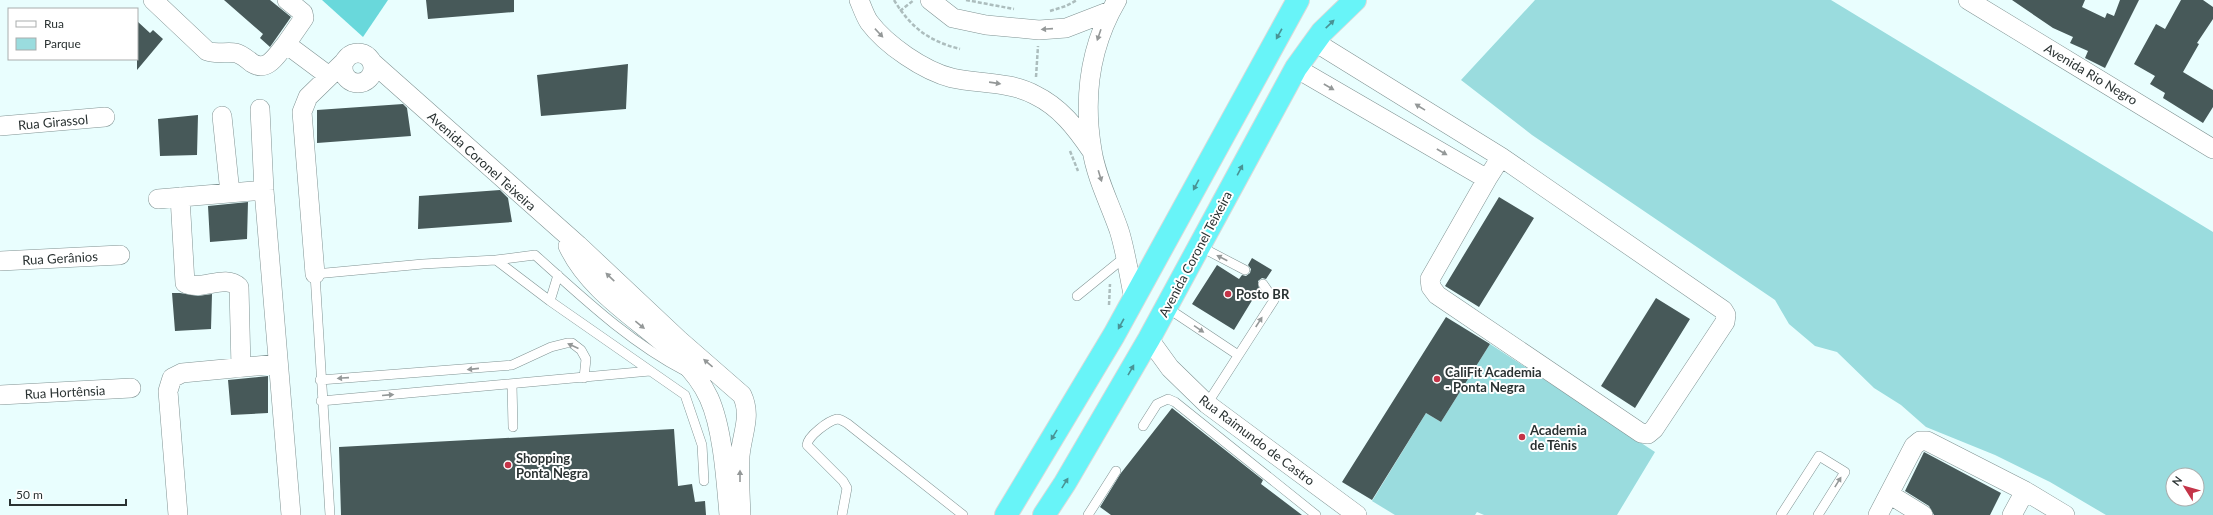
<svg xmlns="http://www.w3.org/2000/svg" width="2213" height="515" font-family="Lato,sans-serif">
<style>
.green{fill:#9adcde;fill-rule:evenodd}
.forest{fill:#69d8db}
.building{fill:#475959}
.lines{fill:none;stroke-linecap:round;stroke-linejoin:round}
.service-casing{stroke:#809393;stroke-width:10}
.minor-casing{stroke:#809393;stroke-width:20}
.trunk-casing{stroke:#d9dada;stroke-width:24}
.path{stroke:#acbdbd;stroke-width:2.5;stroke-dasharray:4 2;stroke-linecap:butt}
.service{stroke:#fff;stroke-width:9}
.minor{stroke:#fff;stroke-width:19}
.trunk{stroke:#68f4f8;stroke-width:22}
.oneway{fill:#499395}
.oneway2{fill:#949898}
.poi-dot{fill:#c43448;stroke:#fff;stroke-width:1.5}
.labels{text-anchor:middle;stroke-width:4;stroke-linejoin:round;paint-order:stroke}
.street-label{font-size:13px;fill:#2a3232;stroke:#fff}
.poi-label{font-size:13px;font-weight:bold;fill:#2a3232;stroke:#fff;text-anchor:start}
</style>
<rect width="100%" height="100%" fill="#e9fefe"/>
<path class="green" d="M1535 0H1831L2213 232V515H2106L2050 482 1995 455 1926 427 1901 405 1874 388 1837 352 1815 346 1789 324 1775 300 1532 135 1461 80ZM2173 475H2197V499H2173Z
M1490 344 1655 452 1617 515H1484L1477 512 1475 515H1395L1372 501 1426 413 1441 422Z"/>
<path class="forest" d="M322 0H388L363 37Z"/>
<path class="building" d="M224 0H270L291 17 270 47 260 38 263 34Z
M426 0H514V12L428 19Z
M2012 0H2085L2082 7 2105 18 2107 13 2114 16 2120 0H2139L2105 68 2085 58 2088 51 2070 43 2073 37 2053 28Z
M2181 0H2203L2213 7V19L2197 43 2199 44 2183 72 2213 90V107L2203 123 2163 98 2165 93 2150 84 2155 76 2134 64 2156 24 2165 29Z
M137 21 150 33 153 30 163 39 137 70Z
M628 64 626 109 541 116 537 75Z
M403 104 407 108 411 136 317 143V110Z
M198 115 197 155 160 156 158 119Z
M500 190 508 198 512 222 418 229 419 196Z
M1499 197 1534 218 1479 307 1445 286Z
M248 202 247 239 210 242 208 206Z
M1252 258 1272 270 1266 279 1262 278 1258 281 1259 289 1234 330 1192 304 1217 265 1239 279 1242 275 1246 276 1250 273 1251 269 1248 265Z
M172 293H180L198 296 212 294 211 329 175 331Z
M1656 298 1690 319 1635 408 1601 386Z
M1446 317 1490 344 1441 422 1426 413 1372 500 1342 482Z
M268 376V413L231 415 228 380Z
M1172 408 1263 480 1261 484 1302 515H1111L1100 507 1121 473Z
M674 429 678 486 692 484 695 502 705 501 706 515H341L339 447Z
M1924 452 2001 493 1990 515H1934L1929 506 1905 491Z"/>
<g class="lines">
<g class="service-casing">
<path id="service" d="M1199 246 1245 270
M496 260 550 301 685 395 702 445 704 481
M1077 296 1125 257
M550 301 558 275
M1166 307 1238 355
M320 380 512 365 551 347 567 343H572L581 350 586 359 584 378
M512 385 513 427
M321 401 650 371
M1207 404 1274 300 1263 284
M1143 426 1157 404 1168 399 1175 402 1316 515
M330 515 315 274 423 264 496 260 535 255C582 297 629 342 685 371
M842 515 847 488 843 481 807 445C808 436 828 421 837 419 841 419 845 422 848 424L963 515
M1088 515 1116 471
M1781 515 1819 456 1845 472 1818 515"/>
</g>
<g class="minor-casing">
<path id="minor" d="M153 0 207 51C217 55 226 51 236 53 241 54 247 59 252 63 268 73 277 54 286 44L329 76
M859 0C862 7 865 16 869 22 886 45 924 71 952 78 979 84 1009 81 1035 95 1060 107 1076 128 1091 150
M930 0 953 18 986 25 1039 30 1066 28 1110 11
M1117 0C1090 46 1083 97 1092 150 1096 177 1110 204 1119 230 1126 252 1129 276 1134 299
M1968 0 2213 149
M1315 42 1501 157 1723 310 1726 315 1725 322 1654 429 1648 434 1641 433 1437 295 1431 287 1430 279 1487 179 1501 157
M286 44 304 18 303 13 287 0
M343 68a15 15 0 1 1 30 0a15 15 0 1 1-30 0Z
M373 63 578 245 679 340 742 395C752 416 742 433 740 456 739 475 740 495 741 515
M1296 68 1487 179
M260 109 264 190 291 515
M222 116 230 193
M0 126 105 117
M180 197 185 283C201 292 225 273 239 287L241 368
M158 199 264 190
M568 246C599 311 681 337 709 398 723 429 726 481 729 515
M0 261 120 255
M315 274 302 112 308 97 345 61
M1149 339 1170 368 1207 404 1357 515
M0 395 131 388
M1889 494 1923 515
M178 515 168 391 172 378 182 373 277 364
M1878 515 1914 446 1920 441H1927L2025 491 2065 515
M2012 515 2025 491"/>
</g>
<g class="trunk-casing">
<path id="trunk" d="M1006 515 1114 335 1298 0
M1044 515 1065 483 1149 339 1296 68 1322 32 1355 0"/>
</g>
<path class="path" d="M894 0C911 28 929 41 960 49
M966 0 1014 9
M900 11 914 0
M1050 11 1066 6 1077 0
M1036 77 1038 46
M1070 151 1078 171
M1109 305 1110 284"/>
<use href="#service" class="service"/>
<use href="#minor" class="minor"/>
<use href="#trunk" class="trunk"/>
</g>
<defs><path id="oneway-solid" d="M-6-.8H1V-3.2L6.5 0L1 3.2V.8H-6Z"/></defs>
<g class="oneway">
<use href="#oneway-solid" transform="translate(1330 24) rotate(-44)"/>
<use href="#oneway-solid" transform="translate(1279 34) rotate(119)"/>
<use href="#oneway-solid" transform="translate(1240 170) rotate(-62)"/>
<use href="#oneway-solid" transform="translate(1196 185) rotate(118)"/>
<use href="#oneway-solid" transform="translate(1121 324) rotate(119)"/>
<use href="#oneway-solid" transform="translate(1131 370) rotate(-60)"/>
<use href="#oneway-solid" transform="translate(1054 435) rotate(121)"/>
<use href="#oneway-solid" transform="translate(1065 483) rotate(-58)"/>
</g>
<g class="oneway2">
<use href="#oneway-solid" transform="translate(1047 29) rotate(176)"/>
<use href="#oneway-solid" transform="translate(879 33) rotate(47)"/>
<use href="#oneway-solid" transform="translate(1099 35) rotate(109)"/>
<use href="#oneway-solid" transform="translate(995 83) rotate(8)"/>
<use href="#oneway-solid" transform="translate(1329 87) rotate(30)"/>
<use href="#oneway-solid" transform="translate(1420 107) rotate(-148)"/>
<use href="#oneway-solid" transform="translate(1442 152) rotate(30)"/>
<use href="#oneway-solid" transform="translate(1100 176) rotate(73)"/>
<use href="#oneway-solid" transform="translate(1222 258) rotate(-153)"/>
<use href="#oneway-solid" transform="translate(610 277) rotate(-136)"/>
<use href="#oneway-solid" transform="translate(1259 322) rotate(-57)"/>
<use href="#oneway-solid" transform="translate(640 325) rotate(39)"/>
<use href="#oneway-solid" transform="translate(1199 329) rotate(34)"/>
<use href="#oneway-solid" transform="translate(573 346) rotate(-156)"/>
<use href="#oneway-solid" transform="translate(708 363) rotate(-140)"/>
<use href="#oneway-solid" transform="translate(473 369) rotate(174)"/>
<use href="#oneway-solid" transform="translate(343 378) rotate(176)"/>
<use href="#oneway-solid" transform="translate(388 395) rotate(-5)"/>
<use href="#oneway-solid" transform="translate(740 476) rotate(-90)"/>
<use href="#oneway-solid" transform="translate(1838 482) rotate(-58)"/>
</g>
<g class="poi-dot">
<circle cx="1228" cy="294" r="4"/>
<circle cx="1437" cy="379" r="4"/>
<circle cx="1522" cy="437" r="4"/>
<circle cx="508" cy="465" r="4"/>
</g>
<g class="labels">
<g class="street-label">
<text transform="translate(2091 74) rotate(31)" y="5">Avenida Rio Negro</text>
<text transform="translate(53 122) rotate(-5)" y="5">Rua Girassol</text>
<text transform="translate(482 161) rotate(42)" y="5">Avenida Coronel Teixeira</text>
<text transform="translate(1195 254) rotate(-62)" y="5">Avenida Coronel Teixeira</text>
<text transform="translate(60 258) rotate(-3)" y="5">Rua Gerânios</text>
<text transform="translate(65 392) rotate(-3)" y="5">Rua Hortênsia</text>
<text transform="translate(1257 440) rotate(37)" y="5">Rua Raimundo de Castro</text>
</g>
<g class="poi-label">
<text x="1236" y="299">Posto BR</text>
<text x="1445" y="377">CaliFit Academia<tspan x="1445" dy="15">- Ponta Negra</tspan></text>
<text x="1530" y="435">Academia<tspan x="1530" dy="15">de Tênis</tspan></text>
<text x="516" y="463">Shopping<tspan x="516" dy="15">Ponta Negra</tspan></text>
</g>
</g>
<rect x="8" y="8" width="130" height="52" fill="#ffffff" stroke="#aaadad"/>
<rect x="16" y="21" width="20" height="6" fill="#ffffff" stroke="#aaadad"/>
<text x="44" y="28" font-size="12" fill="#2a3232">Rua</text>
<rect x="16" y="38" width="20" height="12" fill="#9adcde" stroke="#aaadad"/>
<text x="44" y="48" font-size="12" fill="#2a3232">Parque</text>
<g transform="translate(2185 487) rotate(307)"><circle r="19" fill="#ffffff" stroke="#aaadad"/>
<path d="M0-3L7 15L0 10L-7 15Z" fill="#c43448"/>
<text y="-6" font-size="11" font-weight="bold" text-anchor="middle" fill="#2a3232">N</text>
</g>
<path d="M10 499v6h116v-6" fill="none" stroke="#2a3232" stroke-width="2"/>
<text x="16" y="499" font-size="12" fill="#2a3232" stroke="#ffffff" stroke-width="3" paint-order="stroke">50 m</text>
</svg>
